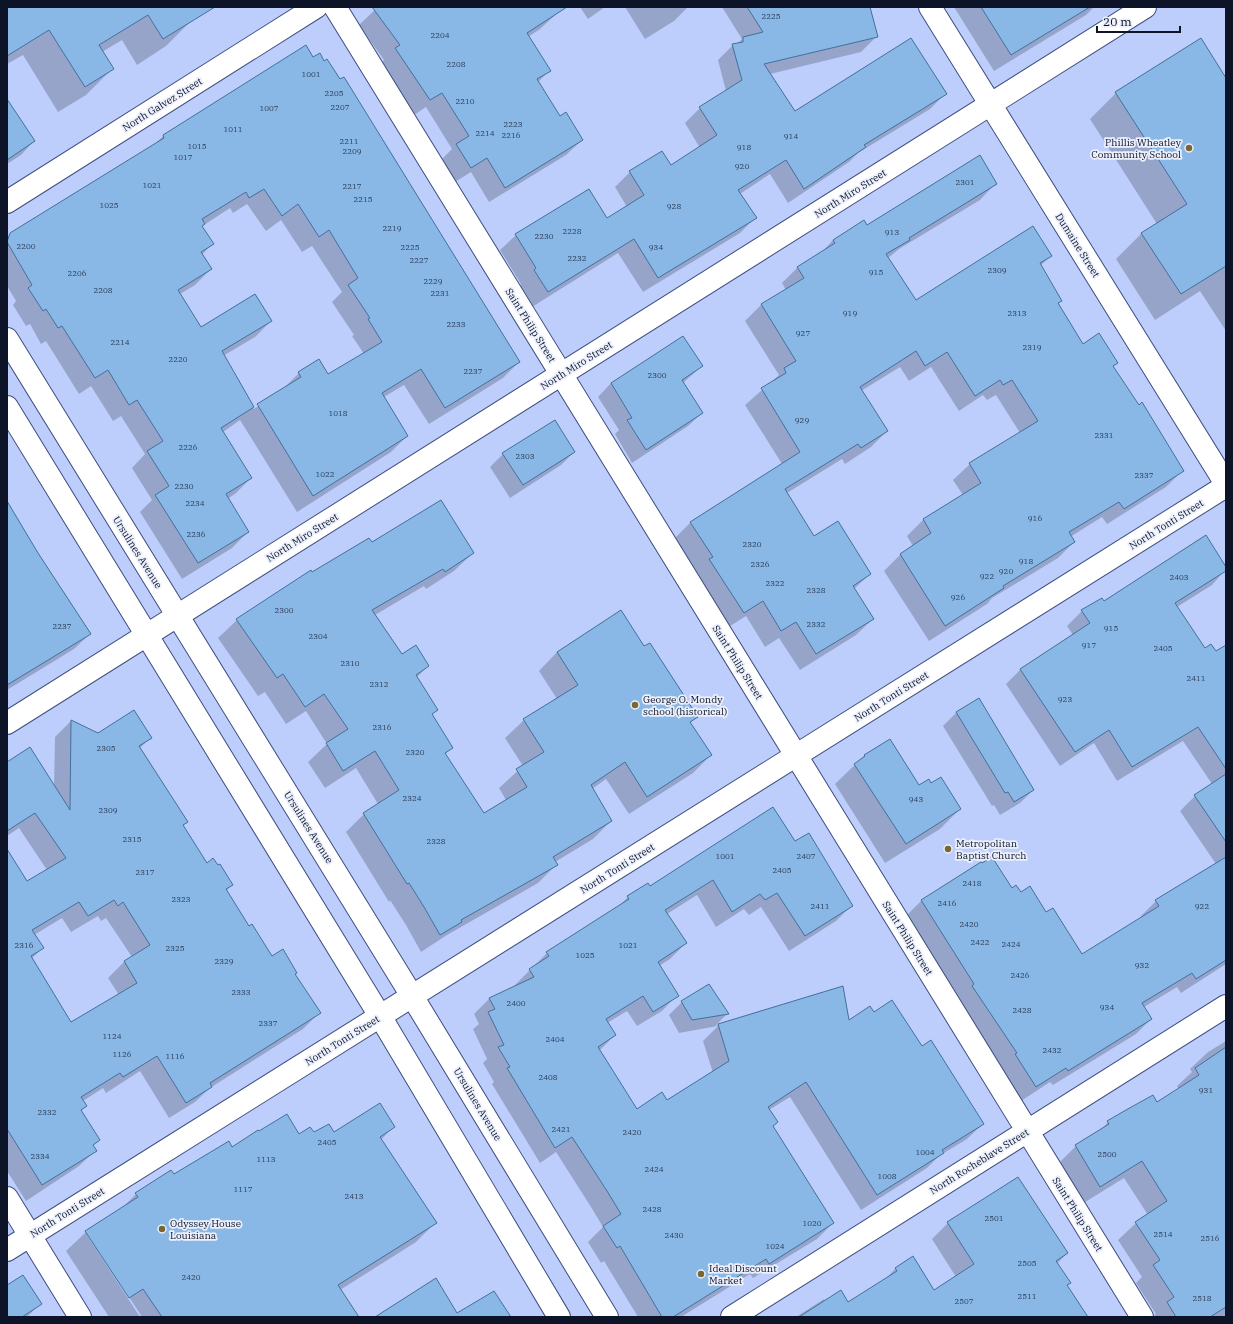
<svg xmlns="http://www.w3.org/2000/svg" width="1233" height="1324" font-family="'IBM Plex Serif',serif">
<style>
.shadow{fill:#0003;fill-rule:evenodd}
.building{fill:#89b8e7;stroke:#43709b;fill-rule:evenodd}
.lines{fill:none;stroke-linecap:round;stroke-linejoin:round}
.minor-casing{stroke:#3e4e7f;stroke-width:24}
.minor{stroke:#fff;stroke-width:22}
.poi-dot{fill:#796634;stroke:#ebf0fc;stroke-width:1.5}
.labels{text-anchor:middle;stroke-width:3.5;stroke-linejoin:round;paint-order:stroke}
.number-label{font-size:8px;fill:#2c3d58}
.street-label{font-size:10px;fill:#0d1428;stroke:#ebf0fc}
.poi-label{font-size:10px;fill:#0d1428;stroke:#ebf0fc;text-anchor:start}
</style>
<rect width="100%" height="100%" fill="#bdcefd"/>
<path class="shadow" d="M7 7H184L192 20 166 46 137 65 122 40 102 52 112 69 86 95 58 112 23 55 7 64Z
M378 7H564L540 29 528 37 550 70 538 82 559 117 582 140 566 155 489 202 471 172 455 182 441 160 452 149 426 107 414 115 381 64 384 60 359 25Z
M580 7H605L588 19Z
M625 7H688L674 21 645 39Z
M722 7H869L877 36 861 52 770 74 795 113 945 94 930 109 858 153 849 162 788 203 770 174 740 194 755 218 740 233 643 292 618 253 532 307 519 286 521 284 500 250 516 235 589 190 606 220 627 207 615 187 630 172 671 167 700 148 685 123 700 108 726 91 718 60 733 45 737 44 742 39Z
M954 7H1094L1086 15 994 71Z
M306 47 519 362 503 378 429 424 404 385 384 397 407 436 391 452 297 512 240 420 223 432 251 478 235 494 227 499 248 532 232 548 182 579 140 512 152 500 132 468 145 454 121 416 113 421 91 386 79 394 46 341 41 344 30 324 26 326 13 305 16 301 7 286V237L154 145 163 136ZM247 204 266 231 281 220 302 252 312 246 342 292 332 302 354 335 352 336 364 354 328 375 299 373 283 389 254 409 223 356 255 337 271 321 201 329 180 294 195 285 211 269 202 255 212 244 201 227 230 208 233 213Z
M1226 80V331L1200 291 1155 320 1116 259 1142 233 1157 224 1090 119 1116 93Z
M7 121 34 141 21 155 7 164Z
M996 183 980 200 899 249 888 258 916 302 1051 256 1040 266 1061 300 1057 304 1082 345 1116 363 1113 367 1182 471 1166 487 1107 524 1102 517 1070 537 1074 542 1058 558 992 598 987 604 929 641 884 571 900 555 913 546 907 536 923 520 963 495 953 480 970 464 1020 433 996 395 987 400 983 395 959 411 931 367 909 381 900 367 861 391 887 431 871 447 845 464 842 459 787 493 814 537 870 574 854 589 873 619 856 635 800 670 779 638 765 647 746 616 727 628 694 576 697 573 675 538 691 522 782 464 745 405 779 375 745 321 761 305 786 290 782 283 798 267 822 252 833 240 867 226Z
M702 366 683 383 702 413 688 426 632 463 615 434 619 430 598 397 611 383Z
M574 452 561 465 510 498 490 467 503 454Z
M7 504 90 634 74 649 7 690Z
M371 543 473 553 454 571 426 589 424 586 375 615 402 656 428 666 416 678 437 710 431 715 452 748 445 754 483 814 506 800 499 788 523 766 505 738 524 720 557 699 539 671 557 652 644 648 696 717 690 723 711 755 693 773 629 814 606 779 592 789 611 821 593 839 555 862 557 864 538 883 447 935 421 952 406 925 390 900 389 902 346 832 364 814 378 804 356 768 325 788 308 762 327 744 306 711 286 724 265 692 258 696 218 638 237 620 311 572 312 573Z
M1226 569 1212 585 1177 607 1204 649 1216 653 1226 646V964L1181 993 1177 987 1144 1007 1151 1019 1136 1034 1053 1085 1050 1082 1021 1101 1001 1070 1002 1068 958 1001 960 999 906 916 921 901 980 863 1011 889 1020 893 1046 914 1081 955 1142 918 1141 916 1156 901 1216 864 1180 811 1195 796 1212 784 1183 741 1117 781 1094 743 1060 766 1006 684 1021 669 1073 635 1067 626 1082 611 1103 602Z
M957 712 1033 790 1020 803 1000 815 994 805 992 806 943 726Z
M71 721 98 734 150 738 140 748 187 822 183 826 206 864 232 885 226 891 248 928 272 957 294 974 319 1013 303 1029 210 1088 195 1102 169 1118 140 1071 106 1093 103 1088 83 1101 86 1106 81 1111 99 1140 93 1146 96 1150 79 1166 26 1201 7 1171V851L27 882 47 870 19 828 7 836V763L54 788 55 737ZM98 916 101 921 106 918 132 957 124 962 108 978 119 995 71 1023 31 959 43 948 34 935 62 918 71 932Z
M865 755 919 786 931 784 960 809 940 829 885 863 835 784Z
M795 843 852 905 836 921 789 951 761 907 749 915 744 909 716 927 697 895 667 914 686 943 670 959 659 966 677 995 662 1011 637 1026 627 1011 607 1023 615 1035 599 1051 636 1110 667 1101 713 1073 703 1041 718 1026 679 1033 669 1015 682 1002 727 1014 715 1026 843 987 849 1022 874 1013 922 1047 983 1124 967 1139 939 1156 927 1168 861 1210 790 1097 769 1110 777 1122 773 1127 833 1223 817 1239 753 1278 750 1274 681 1317H638L604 1261 601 1263 588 1242 603 1227 591 1207 556 1152 540 1163 492 1084 494 1082 483 1063 487 1059 473 1029 479 1024 474 1014 490 998 515 987 514 986 547 953 618 907 628 897 650 887Z
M1226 1041V1317H1153L1156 1314 1136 1283 1142 1277 1118 1240 1136 1223 1148 1215 1124 1178 1082 1204 1058 1164 1076 1146 1099 1132 1108 1122 1156 1103 1179 1089 1177 1086 1192 1072 1190 1069 1208 1052Z
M393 1127 381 1140 436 1222 416 1242 340 1290 357 1317H142L89 1235H87L140 1317H109L66 1251 86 1232 119 1211 136 1194 232 1148 299 1135Z
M948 1223 1067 1253 1057 1264 1069 1283 1067 1286 1086 1317H796L824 1299 825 1301 848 1303 883 1282 895 1269 933 1291 956 1277 932 1239Z
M7 1286 40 1304 27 1317H7Z"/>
<path class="building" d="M7 7H215L163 39 148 15 99 45 114 69 85 87 49 30 7 56Z
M372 7H567L527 33 551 71 537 79 560 116 566 112 583 140 505 188 487 158 471 168 456 144 469 136 442 93 430 100 395 48 400 45Z
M747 7H870L878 37 764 64 795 111 911 38 947 94 864 145 866 147 804 189 786 160 738 190 757 218 658 278 634 239 548 292 534 270 536 268 515 234 589 189 607 218 644 195 629 171 662 151 671 165 717 135 699 107 742 80 732 44 743 42V37L763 32Z
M981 7H1090L1011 55Z
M1201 38 1226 78V266L1181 294 1141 233 1187 204 1115 92Z
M306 45 313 57 320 53 324 61 327 59 340 79 344 77 520 362 445 408 421 369 382 393 408 436 313 496 257 404 301 377 298 372 319 359 328 374 382 342 368 319 370 318 348 285 358 278 329 230 319 237 298 204 282 216 264 189 249 198 246 192 202 219 205 224 202 226 214 244 201 252 212 269 178 290 201 327 255 294 272 321 222 351 254 407 221 428 252 478 226 494 249 532 198 563 155 495 169 486 147 451 163 441 137 400 129 405 108 370 95 378 62 326 58 328 46 309 43 311 28 288 32 285 7 242 10 233 164 138 163 135Z
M7 99 35 141 7 160Z
M980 155 997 184 909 238 910 240 886 254 916 300 1033 226 1052 256 1040 263 1062 301 1058 303 1083 344 1099 333 1118 363 1113 366 1139 405 1142 402 1184 471 1124 509 1119 502 1069 532 1075 542 1003 586 1004 588 945 626 900 554 931 533 923 519 981 483 969 463 1038 421 1012 380 1003 385 1000 380 975 396 947 352 925 366 916 351 860 387 888 431 861 448 858 444 785 489 814 536 838 521 871 574 853 586 874 619 816 654 796 622 781 631 763 601 744 613 709 559 713 557 690 522 800 452 761 388 786 373 784 368 796 361 761 304 804 278 797 267 835 243 833 240 864 220 867 225Z
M683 336 703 366 682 380 703 413 646 450 627 420 632 418 611 383Z
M555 420 575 452 523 485 502 453Z
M441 500 474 553 445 572 443 569 372 610 402 654 416 645 429 666 416 675 438 710 432 714 453 748 445 753 484 813 527 787 516 769 544 752 523 719 578 685 557 652 621 610 644 646 650 643 698 717 690 722 712 755 647 797 625 762 591 785 612 821 553 857 558 865 461 920 462 922 440 935 424 907 409 883 407 884 363 813 399 790 375 751 343 771 326 743 348 729 324 694 305 707 283 674 277 678 236 619 311 570 312 572 369 538 372 542Z
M7 501 38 553 91 634 7 685Z
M1206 535 1226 567V571L1175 603 1205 648 1211 644 1216 651 1226 645V769L1198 727 1132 767 1109 730 1075 752 1020 669 1090 623 1081 610 1102 598 1104 601Z
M979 698 1034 790 1014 802 1008 792 1005 793 956 712Z
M134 710 152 738 139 746 188 822 183 825 207 863 213 858 218 865 220 864 233 885 226 889 249 926 252 924 272 956 283 949 297 973 295 974 321 1013 210 1083 212 1087 186 1103 157 1056 123 1077 120 1073 81 1097 87 1106 81 1110 100 1140 93 1145 97 1151 42 1185 7 1129V849L27 881 66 858 35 813 7 831V762L30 747 70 810 71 720 98 733ZM114 900 118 906 123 902 150 945 124 961 137 983 71 1022 31 956 44 948 32 930 79 902 88 916Z
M890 739 919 785 929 779 931 783 941 777 961 809 906 844 854 764 865 756 864 755Z
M1226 774V842L1194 795Z
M773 807 795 841 809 833 853 906 805 936 777 893 765 900 760 894 732 912 713 880 665 910 687 943 658 962 679 996 653 1012 643 996 606 1019 616 1035 598 1047 637 1109 662 1092 667 1100 729 1061 718 1024 843 986 849 1020 870 1006 874 1012 892 1000 922 1046 931 1040 984 1124 942 1150 944 1153 877 1195 806 1082 768 1107 778 1122 773 1126 834 1223 769 1264 766 1259 673 1317H662L620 1246 617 1248 603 1226 621 1214 607 1191 572 1137 555 1148 507 1068 510 1067 498 1047 504 1045 488 1012 495 1009 489 998 534 977 529 969 549 956 546 952 629 899 627 896 648 883 650 886Z
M992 857 1012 888 1016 885 1021 892 1030 886 1046 912 1053 908 1082 954 1159 906 1155 900 1226 857V960L1196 979 1192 973 1142 1003 1152 1019 1068 1071 1066 1068 1036 1087 1015 1054 1017 1053 972 986 974 984 921 900 981 862 982 863Z
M709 984 729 1014 692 1020 681 1001Z
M1226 1047V1307L1210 1317H1176L1167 1302 1174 1297 1153 1265 1160 1260 1135 1222 1167 1201 1142 1161 1100 1187 1075 1145 1109 1124 1107 1121 1126 1110 1153 1095 1157 1102 1199 1075 1195 1068Z
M380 1103 395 1127 380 1137 437 1223 338 1285 359 1317H162L143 1289 129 1298 85 1231 138 1197 135 1193 171 1170 174 1174 229 1141 232 1147 258 1130 259 1131 287 1114 299 1134 310 1127 314 1132 329 1124 334 1132Z
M1018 1177 1068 1253 1056 1261 1071 1283 1067 1285 1088 1317H799L841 1290 848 1302 897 1271 895 1268 913 1256 934 1290 974 1264 947 1222Z
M23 1275 42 1304 22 1317H7V1285Z
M436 1278 457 1313 494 1291 511 1317H375Z"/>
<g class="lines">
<g class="minor-casing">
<path id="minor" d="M335 7 1142 1317
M930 7 1226 484
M7 202 316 7
M7 339 412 996 607 1317
M7 407 380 1016 559 1317
M7 723 1145 7
M7 1198 80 1317
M7 1250 1226 486
M732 1317 1226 1006"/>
</g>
<use href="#minor" class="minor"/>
</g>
<g class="poi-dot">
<circle cx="1189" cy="148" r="4"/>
<circle cx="635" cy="705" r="4"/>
<circle cx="948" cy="849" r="4"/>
<circle cx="162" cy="1229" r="4"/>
<circle cx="701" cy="1274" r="4"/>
</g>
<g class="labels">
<g class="number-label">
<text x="771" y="19">2225</text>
<text x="440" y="38">2204</text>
<text x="456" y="67">2208</text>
<text x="311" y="77">1001</text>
<text x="334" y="96">2205</text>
<text x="465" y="104">2210</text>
<text x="340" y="110">2207</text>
<text x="269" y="111">1007</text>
<text x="513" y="127">2223</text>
<text x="233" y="132">1011</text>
<text x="485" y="136">2214</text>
<text x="511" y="138">2216</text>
<text x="791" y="139">914</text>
<text x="349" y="144">2211</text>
<text x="197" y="149">1015</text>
<text x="744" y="150">918</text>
<text x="352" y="154">2209</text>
<text x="183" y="160">1017</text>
<text x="742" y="169">920</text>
<text x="965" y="185">2301</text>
<text x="152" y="188">1021</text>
<text x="352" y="189">2217</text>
<text x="363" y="202">2215</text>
<text x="109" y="208">1025</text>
<text x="674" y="209">928</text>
<text x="392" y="231">2219</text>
<text x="572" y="234">2228</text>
<text x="892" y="235">913</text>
<text x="544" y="239">2230</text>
<text x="26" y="249">2200</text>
<text x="410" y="250">2225</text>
<text x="656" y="250">934</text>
<text x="577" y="261">2232</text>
<text x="419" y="263">2227</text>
<text x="997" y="273">2309</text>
<text x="876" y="275">915</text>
<text x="77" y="276">2206</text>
<text x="433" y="284">2229</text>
<text x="103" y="293">2208</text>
<text x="440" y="296">2231</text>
<text x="850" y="316">919</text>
<text x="1017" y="316">2313</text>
<text x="456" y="327">2233</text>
<text x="803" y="336">927</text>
<text x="120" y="345">2214</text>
<text x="1032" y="350">2319</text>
<text x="178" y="362">2220</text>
<text x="473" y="374">2237</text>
<text x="657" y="378">2300</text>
<text x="338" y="416">1018</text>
<text x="802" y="423">929</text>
<text x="1104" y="438">2331</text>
<text x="188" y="450">2226</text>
<text x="525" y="459">2303</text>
<text x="325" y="477">1022</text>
<text x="1144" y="478">2337</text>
<text x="184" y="489">2230</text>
<text x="195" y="506">2234</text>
<text x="1035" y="521">916</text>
<text x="196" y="537">2236</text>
<text x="752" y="547">2320</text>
<text x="1026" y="564">918</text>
<text x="760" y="567">2326</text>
<text x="1006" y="574">920</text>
<text x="987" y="579">922</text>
<text x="1179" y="580">2403</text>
<text x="775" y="586">2322</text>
<text x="816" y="593">2328</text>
<text x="958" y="600">926</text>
<text x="284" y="613">2300</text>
<text x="816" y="627">2332</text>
<text x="62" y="629">2237</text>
<text x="1111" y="631">915</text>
<text x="318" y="639">2304</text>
<text x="1089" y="648">917</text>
<text x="1163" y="651">2405</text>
<text x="350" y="666">2310</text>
<text x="1196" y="681">2411</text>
<text x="379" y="687">2312</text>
<text x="1065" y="702">923</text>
<text x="382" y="730">2316</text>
<text x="106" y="751">2305</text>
<text x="415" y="755">2320</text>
<text x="412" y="801">2324</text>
<text x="916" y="802">943</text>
<text x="108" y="813">2309</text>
<text x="132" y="842">2315</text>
<text x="436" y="844">2328</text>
<text x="725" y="859">1001</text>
<text x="806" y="859">2407</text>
<text x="782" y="873">2405</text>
<text x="145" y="875">2317</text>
<text x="972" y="886">2418</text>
<text x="181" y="902">2323</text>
<text x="947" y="906">2416</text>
<text x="820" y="909">2411</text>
<text x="1202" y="909">922</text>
<text x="969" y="927">2420</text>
<text x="980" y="945">2422</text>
<text x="1011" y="947">2424</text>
<text x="24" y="948">2316</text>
<text x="628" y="948">1021</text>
<text x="175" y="951">2325</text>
<text x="585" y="958">1025</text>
<text x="224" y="964">2329</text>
<text x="1142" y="968">932</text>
<text x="1020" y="978">2426</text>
<text x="241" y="995">2333</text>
<text x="516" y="1006">2400</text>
<text x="1107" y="1010">934</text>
<text x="1022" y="1013">2428</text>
<text x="268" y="1026">2337</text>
<text x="112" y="1039">1124</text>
<text x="555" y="1042">2404</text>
<text x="1052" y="1053">2432</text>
<text x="122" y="1057">1126</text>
<text x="175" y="1059">1116</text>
<text x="548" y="1080">2408</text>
<text x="1206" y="1093">931</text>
<text x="47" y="1115">2332</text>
<text x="561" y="1132">2421</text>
<text x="632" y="1135">2420</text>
<text x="327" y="1145">2405</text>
<text x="925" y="1155">1004</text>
<text x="1107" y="1157">2500</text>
<text x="40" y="1159">2334</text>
<text x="266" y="1162">1113</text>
<text x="654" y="1172">2424</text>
<text x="887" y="1179">1008</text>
<text x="243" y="1192">1117</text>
<text x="354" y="1199">2413</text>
<text x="652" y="1212">2428</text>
<text x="994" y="1221">2501</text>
<text x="812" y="1226">1020</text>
<text x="1163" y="1237">2514</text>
<text x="674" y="1238">2430</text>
<text x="1210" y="1241">2516</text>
<text x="775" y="1249">1024</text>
<text x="1027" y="1266">2505</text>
<text x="191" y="1280">2420</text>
<text x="1027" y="1299">2511</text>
<text x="1202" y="1301">2518</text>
<text x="964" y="1304">2507</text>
</g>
<g class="street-label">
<text transform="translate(162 104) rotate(-32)" y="4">North Galvez Street</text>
<text transform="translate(850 193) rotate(-32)" y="4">North Miro Street</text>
<text transform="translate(1078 245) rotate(58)" y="4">Dumaine Street</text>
<text transform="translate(531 325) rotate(58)" y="4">Saint Philip Street</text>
<text transform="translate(576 365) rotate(-32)" y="4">North Miro Street</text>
<text transform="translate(1166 524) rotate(-32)" y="4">North Tonti Street</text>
<text transform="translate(302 537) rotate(-32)" y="4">North Miro Street</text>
<text transform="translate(138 552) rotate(58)" y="4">Ursulines Avenue</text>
<text transform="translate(738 662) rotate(58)" y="4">Saint Philip Street</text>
<text transform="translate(891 696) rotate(-32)" y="4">North Tonti Street</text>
<text transform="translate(309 827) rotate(58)" y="4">Ursulines Avenue</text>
<text transform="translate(617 868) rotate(-32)" y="4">North Tonti Street</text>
<text transform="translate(908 938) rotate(58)" y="4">Saint Philip Street</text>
<text transform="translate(342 1040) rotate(-32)" y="4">North Tonti Street</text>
<text transform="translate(478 1104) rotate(59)" y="4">Ursulines Avenue</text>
<text transform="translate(979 1161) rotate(-32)" y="4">North Rocheblave Street</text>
<text transform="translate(67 1212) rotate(-32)" y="4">North Tonti Street</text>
<text transform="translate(1078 1214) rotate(58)" y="4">Saint Philip Street</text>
</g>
<g class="poi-label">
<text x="1181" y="146" text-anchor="end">Phillis Wheatley<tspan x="1181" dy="12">Community School</tspan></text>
<text x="643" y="703">George O. Mondy<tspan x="643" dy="12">school (historical)</tspan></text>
<text x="956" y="847">Metropolitan<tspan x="956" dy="12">Baptist Church</tspan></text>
<text x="170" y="1227">Odyssey House<tspan x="170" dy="12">Louisiana</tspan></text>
<text x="709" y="1272">Ideal Discount<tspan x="709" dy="12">Market</tspan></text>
</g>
</g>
<rect width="1233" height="1324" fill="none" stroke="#0d1428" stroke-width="16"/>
<path d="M1097 26v6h83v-6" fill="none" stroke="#0d1428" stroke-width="2"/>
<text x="1103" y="26" font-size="12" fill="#0d1428" stroke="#ebf0fc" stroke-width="3" paint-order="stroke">20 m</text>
</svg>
